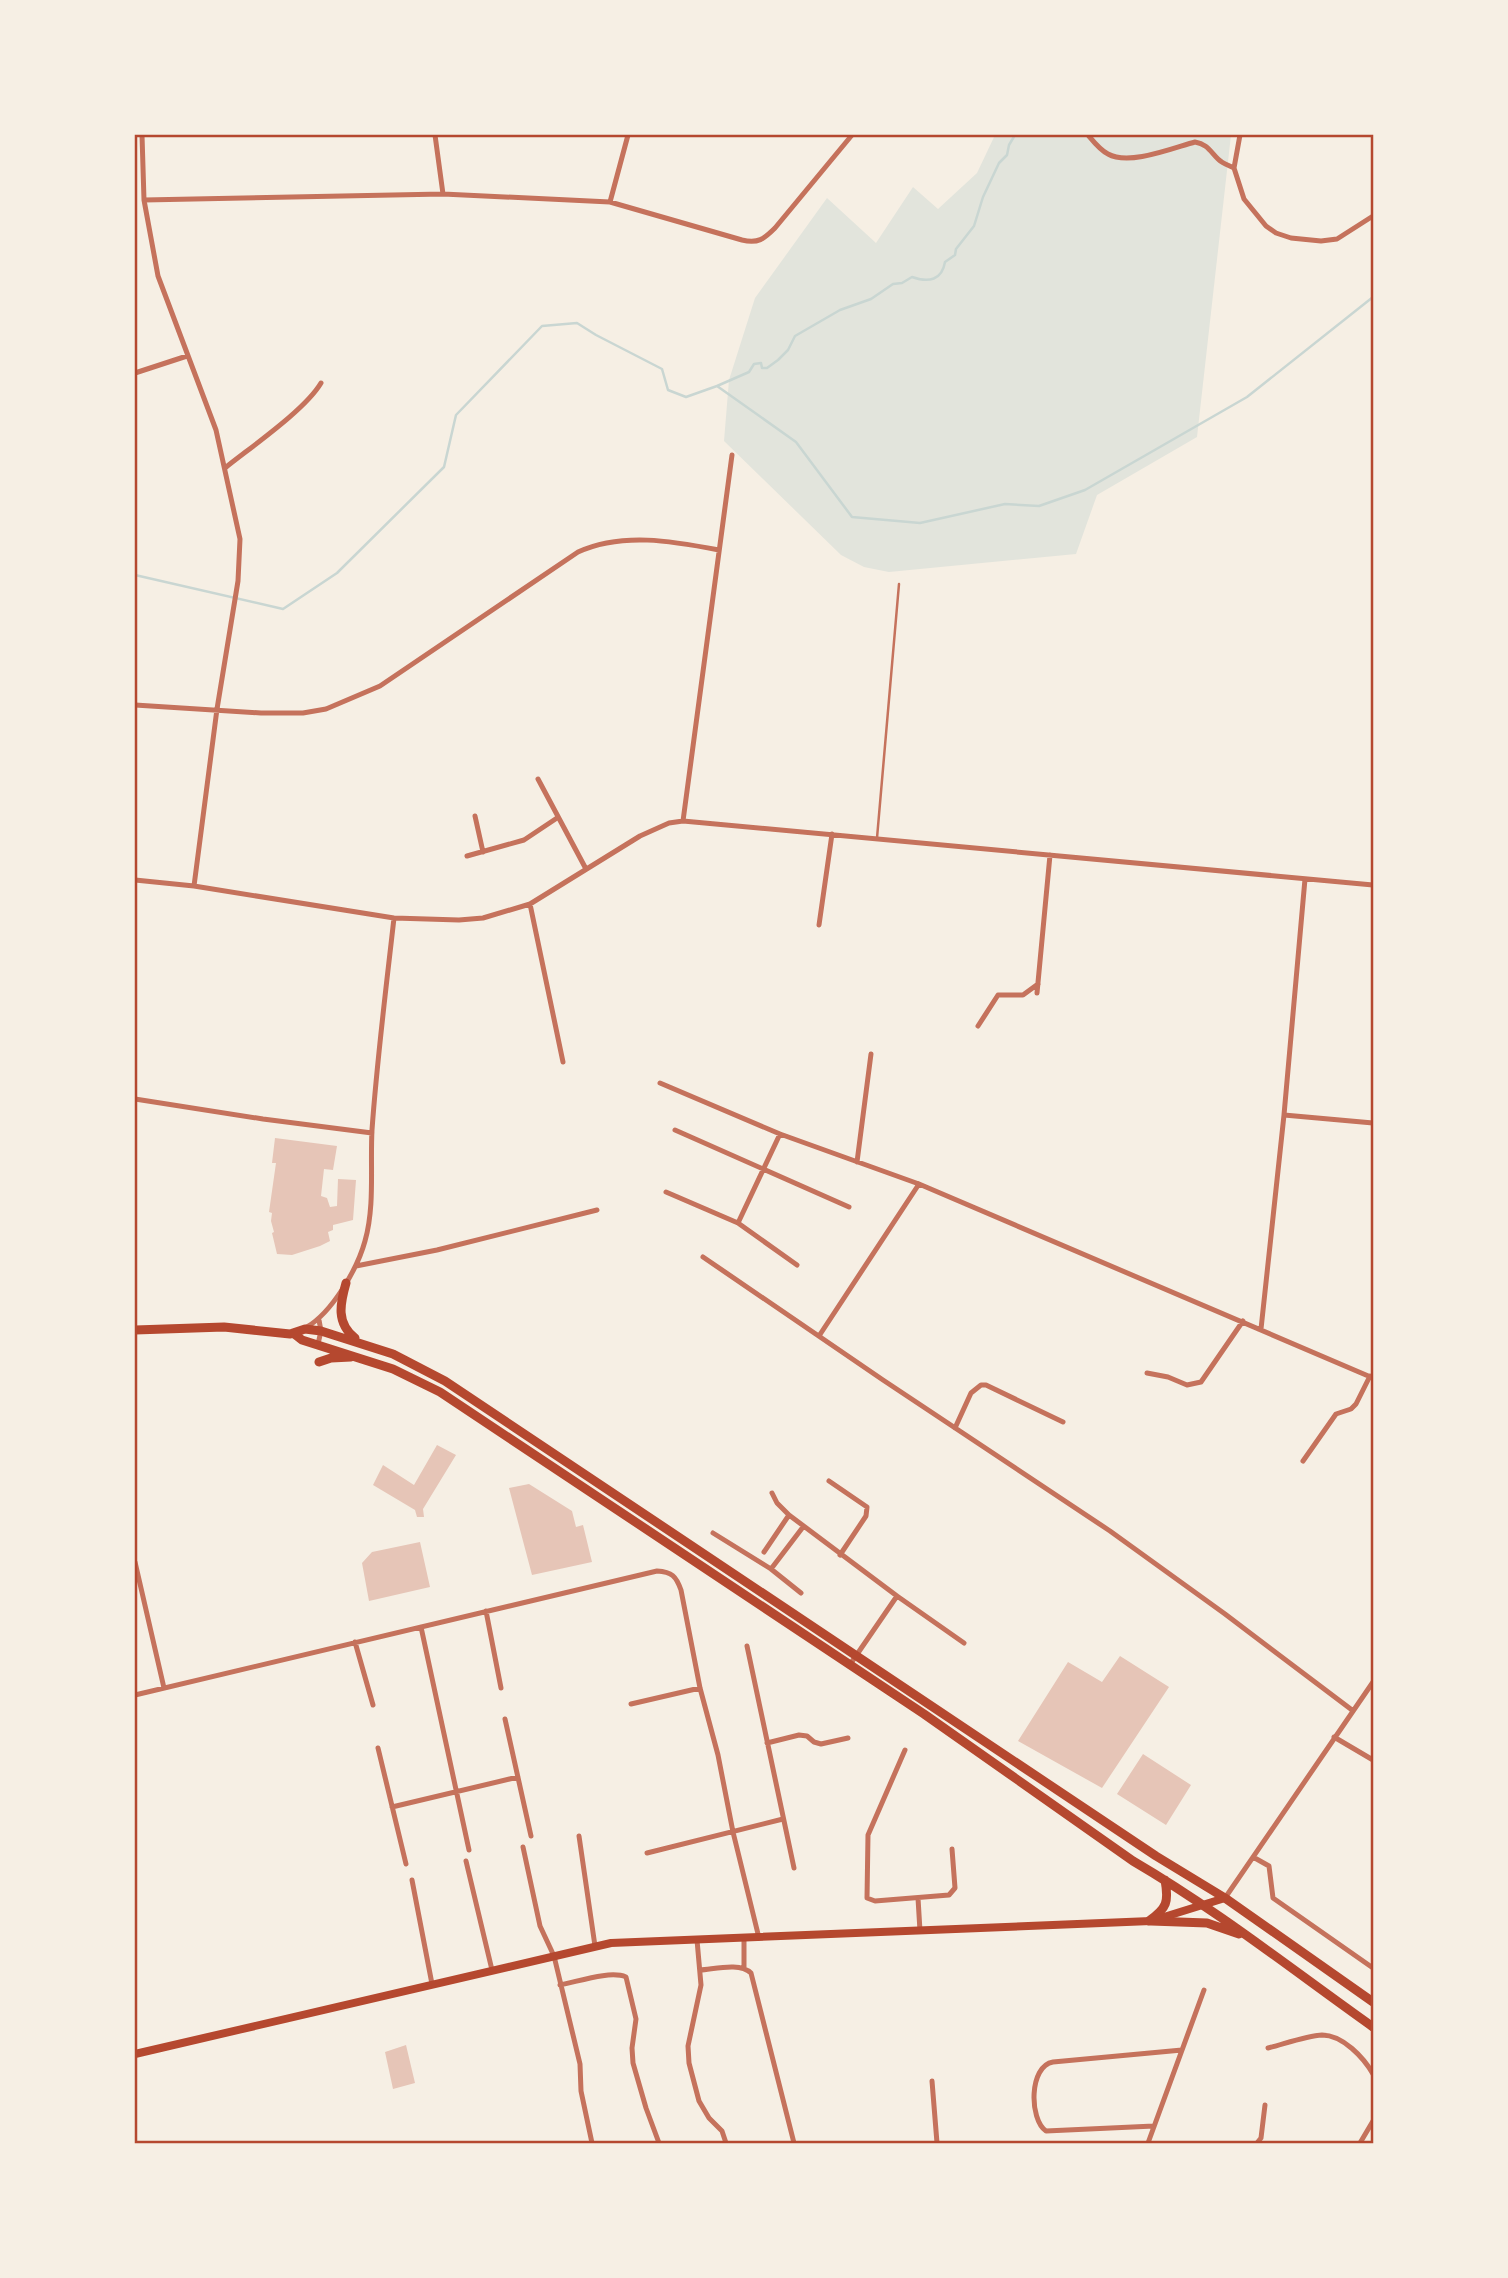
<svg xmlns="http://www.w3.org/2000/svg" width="1508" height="2278" font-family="Barlow,sans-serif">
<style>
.green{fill:#e2e4dc}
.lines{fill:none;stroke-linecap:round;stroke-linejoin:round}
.stream{stroke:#c9d6d2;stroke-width:2.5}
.building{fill:#e6c5b7}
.service{stroke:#c5725c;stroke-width:2.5}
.minor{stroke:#c5725c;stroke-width:5}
.secondary{stroke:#b5482f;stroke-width:8}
.primary{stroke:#b5482f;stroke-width:9}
.neatline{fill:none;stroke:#b5482f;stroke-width:2.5}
</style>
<rect width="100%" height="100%" fill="#f6efe4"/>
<path class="green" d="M995 135H1231L1197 437 1097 495 1076 554 889 572 864 567 841 555 724 441 729 380 755 298 827 198 876 243 913 187 938 209 977 173Z"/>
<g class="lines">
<path class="stream" d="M717 386 749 372 754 364 761 363 762 368H767L778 360 788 350 795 336 840 310 871 299 893 284 902 283 912 277C929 283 942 280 945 262L955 255 956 249 974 226 983 197 999 163 1007 155 1009 145 1015 135
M135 575 283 609 337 573 444 467 456 415 542 326 577 323 596 335 662 369 668 390 686 397 717 386 796 442 852 517 920 523 1005 504 1039 506 1085 490 1247 397 1373 297"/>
</g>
<path class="building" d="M275 1138 337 1146 333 1170 324 1169 321 1196 327 1198 330 1207 337 1206 338 1179 356 1180 353 1220 333 1225V1230L328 1232 330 1241 320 1246 292 1255 277 1254 272 1233 274 1232 271 1221 272 1213 269 1212 276 1163H272Z
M437 1445 456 1455 423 1509 424 1517H417L415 1510 373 1485 383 1465 414 1485Z
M529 1484 572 1511 576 1527 583 1525 592 1562 532 1575 509 1488Z
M420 1542 430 1587 369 1601 362 1563 372 1552Z
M1120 1656 1169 1687 1102 1788 1018 1741 1068 1662 1102 1682Z
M1143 1754 1191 1785 1166 1825 1117 1794Z
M406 2045 415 2083 393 2089 385 2052Z"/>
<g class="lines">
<path class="service" d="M877 838 899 584"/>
<path class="minor" d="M142 135 144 200 158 276 216 430 240 539 238 581 217 709 194 886
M435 135 443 194
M1088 135C1093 141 1100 150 1108 154 1129 166 1173 148 1195 142 1207 144 1210 151 1218 159 1223 164 1228 165 1234 168
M1240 135 1234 168 1244 199 1266 226 1276 233 1291 238 1321 241 1337 239 1373 216
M144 200 443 194 610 202 742 240C758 244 764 239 775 228L852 135
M610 202 628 135
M135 373 187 356
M225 468C251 447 305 410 321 383
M135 705 261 713H303L326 709 380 686 578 552C622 532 672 541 719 550
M538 779 586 869
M475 816 483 852
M683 821 732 455
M467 856 524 840 557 818
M135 880 194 886 394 918 459 920 483 918 530 904 640 836 669 823 683 821 1373 885
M530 904 563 1062
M819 925 832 834
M1037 993 1050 855
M978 1026 998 995H1023L1038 984
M660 1083 780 1134 919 1184 1373 1378
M135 1099 263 1119 372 1133
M1284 1115 1373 1123
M675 1130 849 1207
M857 1162 871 1054
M666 1192 738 1223 797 1265
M738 1223 780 1134
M703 1257 883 1380 1110 1531 1225 1614 1352 1710
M356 1266 437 1250 597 1210
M307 1327C332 1312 357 1270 365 1241 375 1206 370 1166 372 1130 377 1059 386 989 394 918
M1261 1329 1284 1115 1305 879
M819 1336 919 1184
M318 1344 321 1331 319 1320
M1147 1373 1168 1377 1187 1385 1201 1382 1243 1321
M955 1428 971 1393 981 1385H986L1063 1422
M1303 1461 1336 1414 1351 1409 1356 1404 1370 1376
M829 1481 867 1507 866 1516 840 1555
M772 1493 777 1503 789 1515 897 1596 849 1666
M713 1533 771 1569 803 1527
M764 1552 789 1515
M135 1562 164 1688
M771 1569 801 1593
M897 1596 964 1643
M486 1611 501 1688
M421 1627 469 1850
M355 1642 373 1705
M747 1646 794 1868
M135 1695 657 1571C672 1572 676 1576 681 1590L700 1688 718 1755 733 1832 759 1938
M631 1704 700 1688
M505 1719 531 1836
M1334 1737 1373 1760
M767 1743 799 1735 807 1736 814 1742 821 1744 848 1738
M378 1748 406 1864
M905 1750 868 1835 867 1898 875 1901 949 1895 955 1888 952 1849
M392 1807 518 1777
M579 1836 595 1946
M523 1847 540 1926 554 1956 580 2064 581 2091 592 2143
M647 1853 783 1819
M1253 1857 1269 1866 1273 1898 1373 1968
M466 1861 492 1970
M412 1880 432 1984
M918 1898 920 1931
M1225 1898 1373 1682
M697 1940 701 1985 688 2046 689 2063 699 2101 709 2118 722 2131 726 2143
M744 1968V1938
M700 1970C715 1969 740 1962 751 1973L794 2143
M560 1985C577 1982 610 1970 626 1977L636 2019 632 2048 633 2063 646 2108 659 2143
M1268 2048C1284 2044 1306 2036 1322 2035 1343 2035 1364 2058 1373 2074
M932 2081 937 2143
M1154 2126 1046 2131C1029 2119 1029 2066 1053 2062L1182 2050
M1148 2143 1204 1990
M1257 2143 1261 2138 1265 2105
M1360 2143 1373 2121"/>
<path class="secondary" d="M135 2054 611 1943 1151 1921 1225 1898"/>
<path class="primary" d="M346 1283C340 1304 336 1323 355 1338
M135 1330 224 1327 290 1334 305 1329 321 1331 393 1354 445 1381 1156 1856 1225 1898 1373 2002
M293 1333 302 1340 393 1369 440 1392 924 1714 1133 1861C1217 1910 1294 1971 1373 2027
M319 1362 331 1358 351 1357
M1149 1921C1167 1908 1169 1902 1165 1880
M1151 1921 1207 1923 1239 1934"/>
</g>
<rect width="1508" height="2278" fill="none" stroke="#f6efe4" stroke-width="273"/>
<rect x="136" y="136" width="1236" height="2006" class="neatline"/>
</svg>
